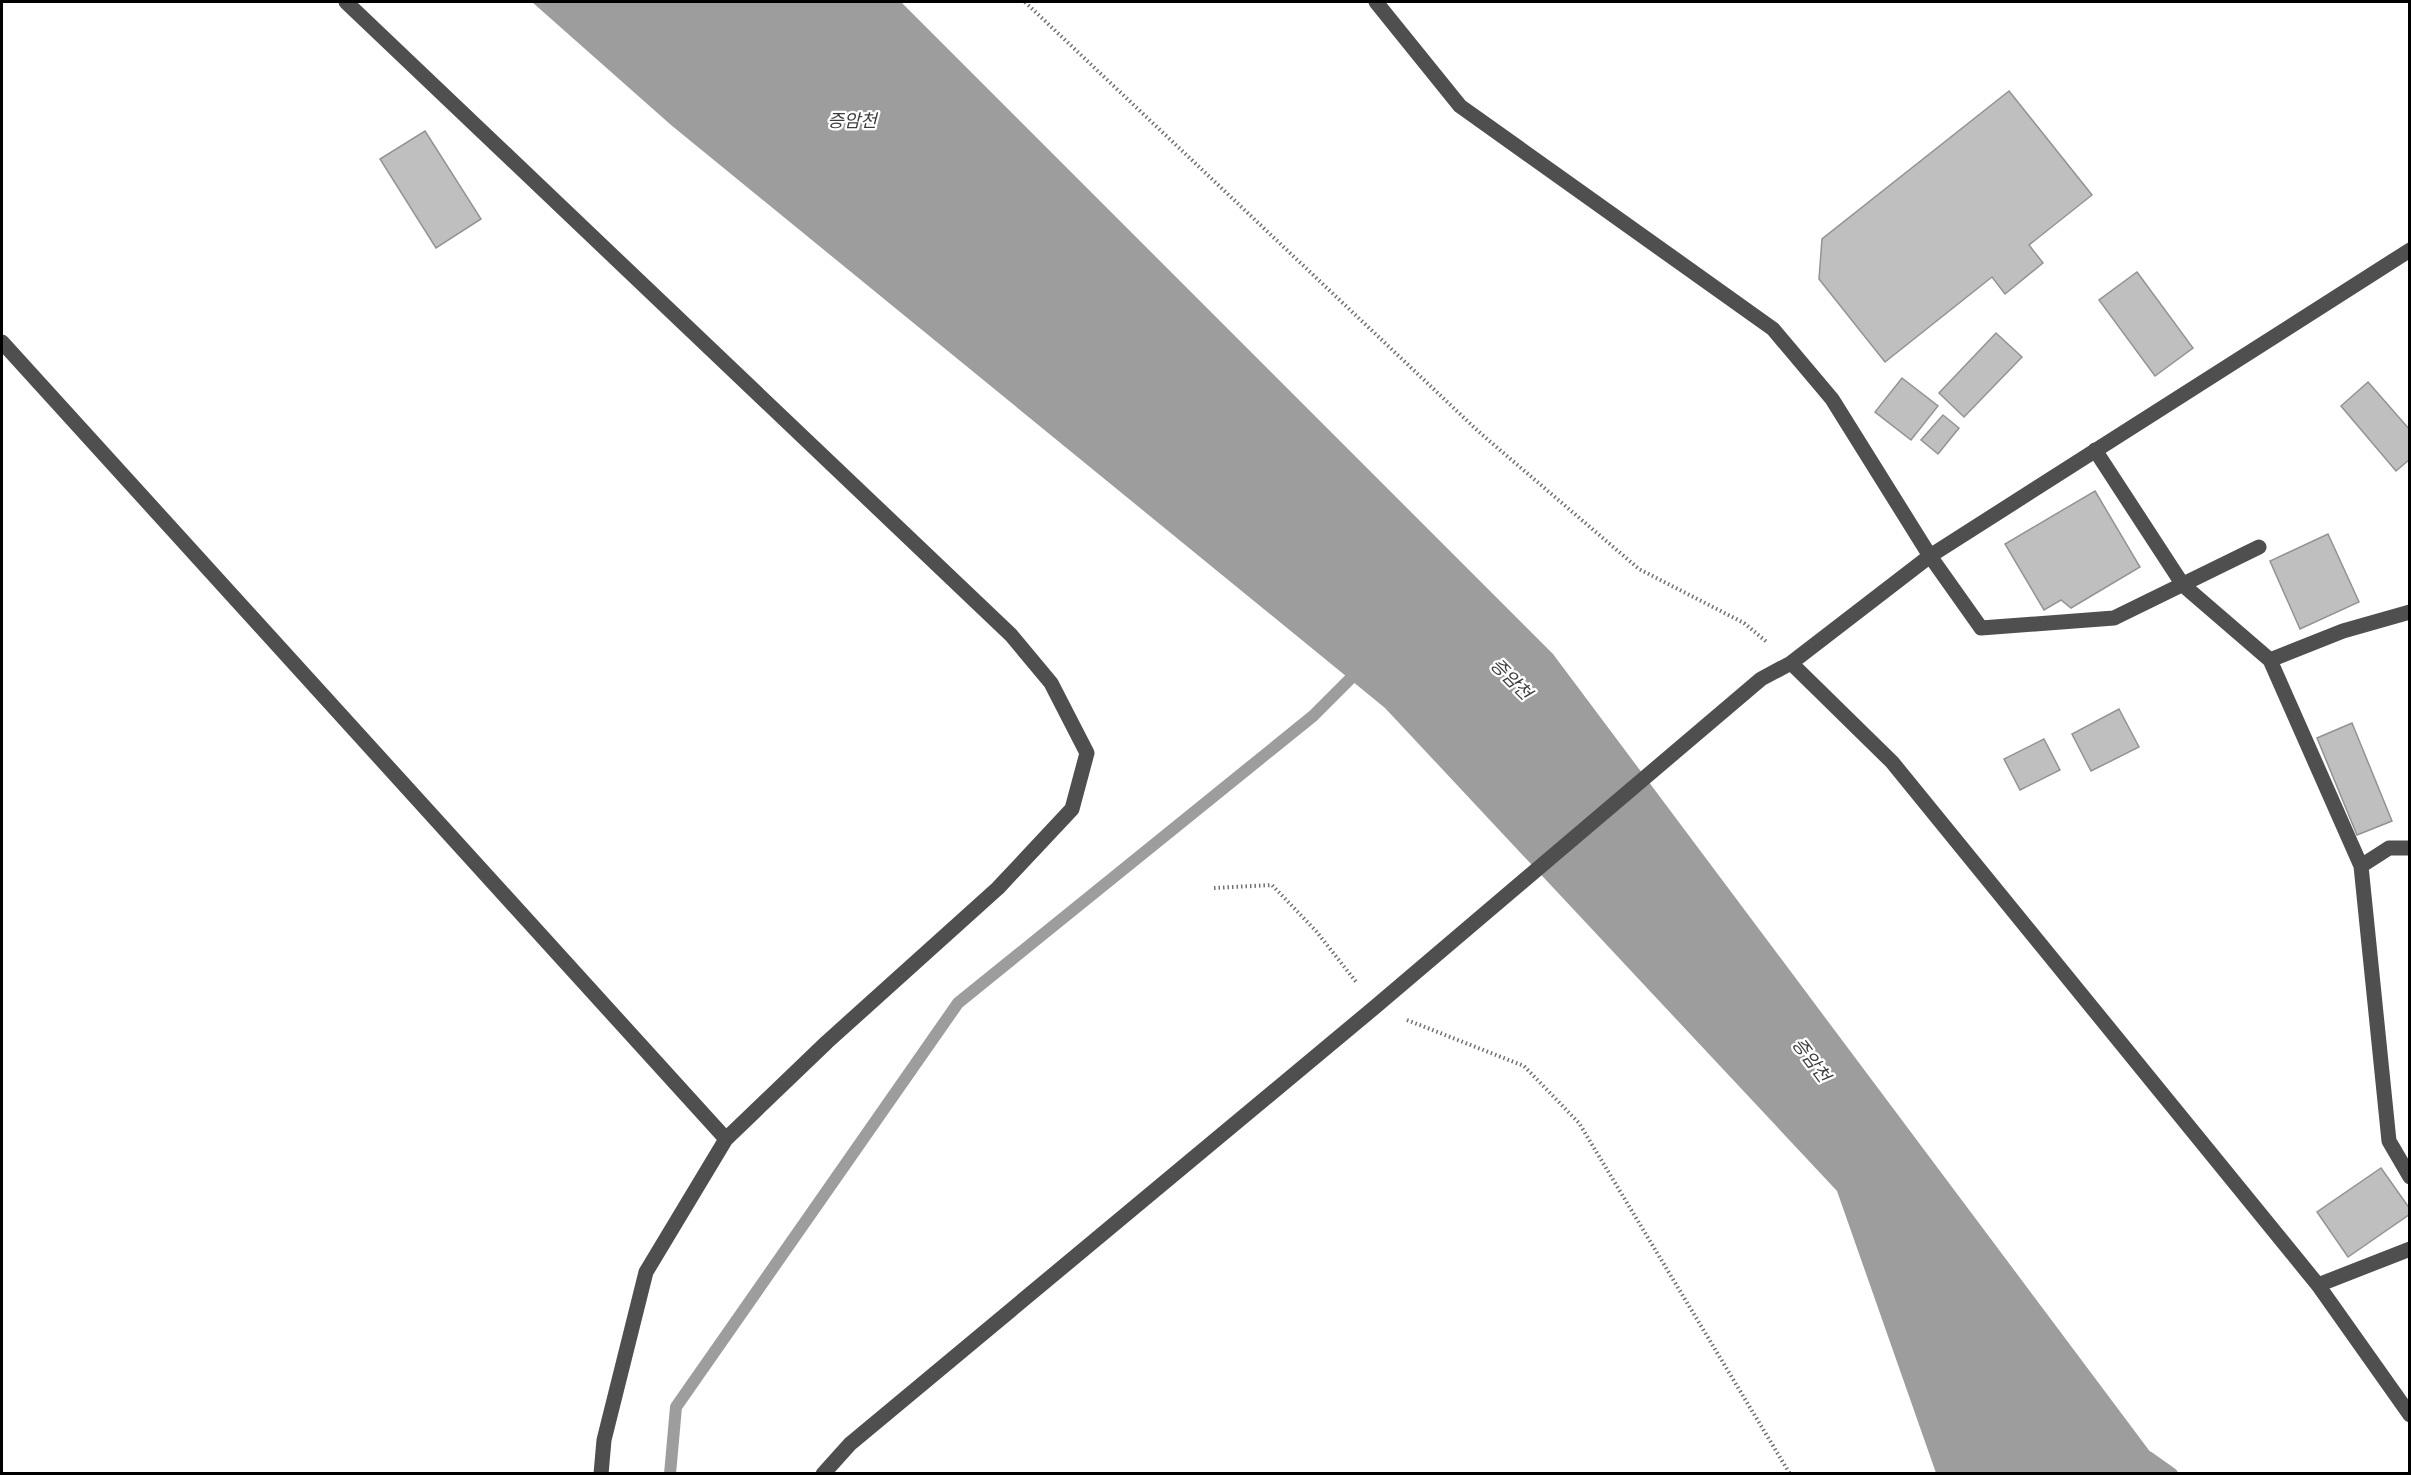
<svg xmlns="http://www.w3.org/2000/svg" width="2411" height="1475" font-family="'Public Sans','Noto Sans KR',sans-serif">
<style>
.water{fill:#9d9d9d}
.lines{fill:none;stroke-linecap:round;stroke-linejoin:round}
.stream{stroke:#9d9d9d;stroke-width:12}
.building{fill:#bfbfbf;stroke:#939393;stroke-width:1.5}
.path{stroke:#717171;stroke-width:4;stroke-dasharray:1.5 3;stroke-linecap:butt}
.minor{stroke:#4f4f4f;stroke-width:15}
.labels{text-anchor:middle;stroke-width:4.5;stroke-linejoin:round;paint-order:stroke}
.water-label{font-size:18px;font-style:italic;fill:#3e3e3e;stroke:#fff}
</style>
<rect width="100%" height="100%" fill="#fff"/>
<path class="water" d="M532 2H901L1553 654 2166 1473H1936L1837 1191 1385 708 671 125Z"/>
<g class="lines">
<path class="stream" d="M2148 1457 2172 1474
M670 1474 676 1407 958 1003 1313 716 1360 669"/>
</g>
<path class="building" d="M2009 91 2092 195 2029 245 2043 263 2005 294 1992 277 1885 362 1819 279 1822 239Z
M425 131 481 219 436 248 380 159Z
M2137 272 2193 348 2155 376 2099 300Z
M1996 333 2022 357 1964 417 1939 393Z
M1902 378 1938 406 1911 440 1875 412Z
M2368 382 2410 430V459L2396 471 2341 406Z
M1943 415 1959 428 1938 454 1921 440Z
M2095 491 2140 567 2071 608 2061 600 2044 610 2005 544Z
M2328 534 2359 602 2300 629 2270 561Z
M2119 709 2139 747 2091 771 2072 734Z
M2352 723 2392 821 2357 835 2317 738Z
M2044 739 2060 770 2020 790 2004 759Z
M2381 1168 2410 1209V1214L2348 1257 2317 1212Z"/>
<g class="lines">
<path class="path" d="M1025 2 1479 432 1639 569 1744 623 1768 643
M1214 888 1272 885 1316 931 1357 983
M1407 1020 1524 1066 1579 1123 1790 1474"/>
<path class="minor" d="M346 2 1011 635 1051 683 1087 753 1072 809 998 888 827 1042 726 1139 646 1272 604 1440 601 1474
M1376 2 1460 106 1773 329 1832 399 1930 556 1981 628 2114 618 2259 547
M2 342 726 1139
M2095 450 2183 585 2270 660 2361 866 2389 1141 2410 1177
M2270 660 2343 631 2410 612
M1791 663 1892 762 2318 1285 2410 1415
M2361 866 2389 848H2410
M2318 1285 2410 1249
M823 1474 850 1444 1375 1007 1761 679 1791 663 1930 556 2410 250"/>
</g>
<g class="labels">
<g class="water-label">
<text x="852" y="127">증암천</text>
<text transform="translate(1511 679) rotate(45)" y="6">증암천</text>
<text transform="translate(1811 1060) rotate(53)" y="6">증암천</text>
</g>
</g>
<rect width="2411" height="1475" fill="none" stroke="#000000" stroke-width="6"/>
</svg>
